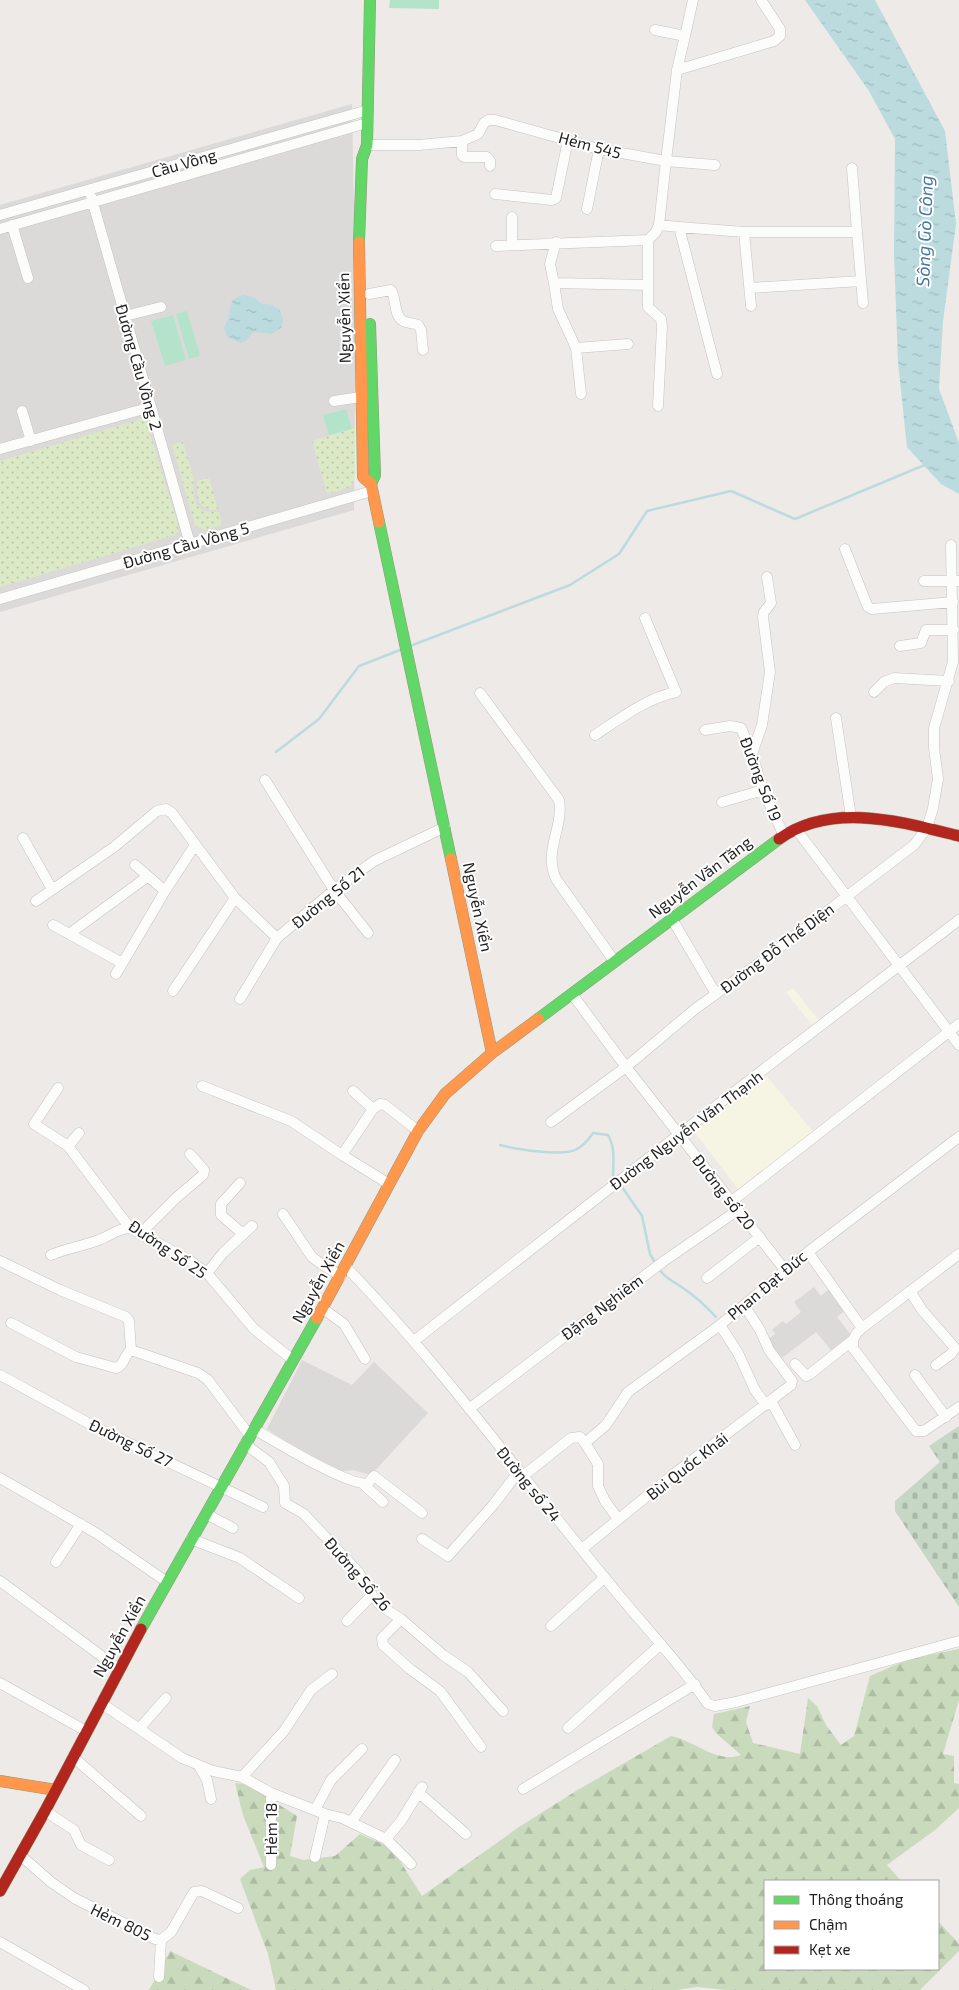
<svg xmlns="http://www.w3.org/2000/svg" width="959" height="1990" font-family="'Exo 2',sans-serif">
<style>
.residential{fill:#dcdad9}
.education{fill:#f6f4e3}
.religious{fill:#dbdad9}
.grass{fill:url(#grass-dots)}
.forest{fill:url(#forest-firs)}
.cemetery{fill:url(#cemetery-stones)}
.pitch{fill:#b4e3cb}
.water{fill:url(#water-ripples)}
.lines{fill:none;stroke-linecap:round;stroke-linejoin:round}
.stream{stroke:#bbdbdf;stroke-width:2.5}
.street-casing{stroke:#c4c3c2;stroke-width:11}
.fast-casing{stroke:#96967f;stroke-width:12}
.slow-casing{stroke:#96967f;stroke-width:12}
.jam-casing{stroke:#96967f;stroke-width:12}
.street{stroke:#fcfcfb;stroke-width:10}
.fast{stroke:#63d668;stroke-width:11}
.slow{stroke:#ff974d;stroke-width:11}
.jam{stroke:#b3261e;stroke-width:11}
.labels{text-anchor:middle;stroke-width:4;stroke-linejoin:round;paint-order:stroke}
.street-label{font-size:16px;fill:#1f1f1f;stroke:#fff}
.water-label{font-size:18px;font-style:italic;fill:#47789c;stroke:#fff}
</style>
<defs>
<pattern id="grass-dots" width="8" height="8" patternUnits="userSpaceOnUse" patternTransform="scale(1.25)"><rect width="8" height="8" fill="#dce9c7"/><path d="M2 2h.1M6 6h.1" fill="none" stroke="#bcc7aa" stroke-width="1.8" stroke-linecap="round"/></pattern>
<pattern id="forest-firs" width="22" height="20" patternUnits="userSpaceOnUse" patternTransform="scale(1.25)"><rect width="22" height="20" fill="#cadbbd"/><path d="M5 1l3.5 6h-7zM16 11l3.5 6h-7z" fill="#adbca2"/></pattern>
<pattern id="cemetery-stones" width="16" height="16" patternUnits="userSpaceOnUse" patternTransform="scale(1.25)"><rect width="16" height="16" fill="#c6d7c5"/><path d="M2 7V4a2 2 0 0 1 4 0v3zM10 15v-3a2 2 0 0 1 4 0v3z" fill="#aab8a9"/></pattern>
<pattern id="water-ripples" width="26" height="14" patternUnits="userSpaceOnUse" patternTransform="scale(1.25)"><rect width="26" height="14" fill="#bbdbdf"/><path d="M2 4q2-2 4 0t4 0M15 11q2-2 4 0t4 0" fill="none" stroke="#a0bcbf"/></pattern>
</defs>
<rect width="100%" height="100%" fill="#edeae7"/>
<path class="residential" d="M352 104 356 316 354 510 0 612V205Z"/>
<path class="education" d="M793 988 821 1023 814 1028 786 992Z
M764 1073 815 1134 739 1190 692 1129Z"/>
<path class="religious" d="M814 1287 821 1296 829 1289 846 1310 837 1317 851 1335 831 1350 816 1332 782 1358 767 1340 775 1334 772 1330 783 1321 786 1324 801 1312 794 1302Z
M302 1360 352 1385 374 1362 428 1413 371 1475 353 1470 334 1473 267 1429Z"/>
<path class="grass" d="M145 418 178 525V531L175 535 0 587V461Z
M355 428V479L350 487 327 494 312 441Z
M183 442 194 480 193 494 195 503 204 511 219 512 222 525 204 530 195 525 172 445Z
M209 478 218 509 211 510 203 507 197 498V481Z"/>
<path class="forest" d="M959 1649V1700L943 1754 954 1756V1783L959 1784V1808L935 1830 887 1865 901 1881H765V1969H938V1921L959 1944V1951L920 1990H726L697 1987 677 1990H276L268 1954 240 1879 250 1870 264 1867 243 1815 235 1783 246 1784 297 1816 290 1856 303 1860 335 1856 360 1834 385 1845 400 1861 422 1896 519 1827 576 1791 671 1736C695 1741 717 1764 741 1755L717 1734 712 1727 714 1714 750 1706 746 1722 753 1743 800 1754 808 1698 817 1706 826 1725 841 1745 854 1736 870 1676 909 1659Z
M170 1951 251 1990H149Z"/>
<path class="cemetery" d="M959 1426V1607L895 1511V1501L940 1462 929 1446Z"/>
<path class="pitch" d="M390 0H439V9L389 8Z
M187 311 200 356 189 359 176 314Z
M173 315 186 360 165 366 151 321Z
M346 409 352 429 329 435 323 415Z"/>
<path class="water" d="M805 0H875L945 131 956 224 943 321 939 389 959 443V494L941 484 907 447 898 362 894 254 895 139 869 91Z
M245 295 255 298 262 304C277 303 286 312 282 327L272 334 253 332 246 341 240 343 227 337 224 328C225 324 228 320 229 316 232 303 229 298 245 295Z"/>
<g class="lines">
<path class="stream" d="M410 646 570 585 619 554 647 511 731 491 795 519 927 464
M276 752 319 719 359 666 400 650
M500 1145C515 1149 564 1157 577 1149 584 1145 589 1139 593 1133L608 1135C616 1149 613 1163 613 1178L616 1181
M620 1184 642 1216 650 1254 656 1264
M659 1269C665 1278 671 1280 680 1286 694 1295 705 1305 716 1317"/>
<g class="street-casing">
<path id="street" d="M685 36 693 0
M677 70 774 41 780 36V29L761 0
M462 141V155L464 157H487L490 161V166
M367 145H419L462 141 478 134 484 123 488 120H495L599 149 666 161 677 70 685 36 655 30
M495 194 552 200 556 198 568 140
M91 196 190 544
M587 209 599 149
M0 215 368 110
M512 217V245
M12 225 28 278
M659 225 679 227 717 374
M679 227 744 232H857L852 168
M0 229 367 123
M744 232 751 306
M857 232 863 303
M496 246 648 240 656 232 659 225 666 161 715 165
M554 283 550 264 556 242
M648 285V307L661 319 662 327 658 406
M750 288 861 281
M369 294 391 290C397 299 393 315 403 321 407 323 413 323 418 325L421 330 423 350
M125 316 161 307
M576 348 628 344
M581 394 576 348 558 309 554 283 648 285V240
M334 401 361 397
M22 411 31 441
M0 449 151 407
M845 549 865 600 868 607 872 609 953 602
M924 581H959
M0 599 372 491
M900 646 921 643 926 630H954
M874 692 884 682 894 678 949 681
M480 693 559 800C564 828 543 850 556 879L615 962
M836 718 851 817
M705 730 730 726 741 728 752 754 763 790 784 836
M595 735C619 719 647 698 676 692L645 618
M752 754 762 725 770 672 763 617 764 612 771 603 767 577
M265 780 334 890 368 933
M722 802 763 790
M796 829 959 1045
M23 838 52 889
M135 865 165 891
M36 901 114 847 157 811 166 809 172 813 235 898 277 938
M672 919 716 994
M53 925 122 963
M69 934 147 877
M116 974 165 891 195 845
M173 991 235 898
M572 994 626 1067 785 1270
M240 999 277 938 334 890 374 861 445 827
M202 1086 291 1121 342 1155 389 1184
M58 1088 34 1124 68 1146 130 1228 189 1260 207 1273 254 1329 293 1360
M373 1109 380 1104 385 1105 418 1131
M551 1122 626 1067 695 1009 762 961 914 845 927 828 933 808 938 779 934 748V728L953 662 951 545
M68 1146 79 1133
M342 1155 373 1109 353 1091
M240 1183 221 1204V1215L243 1234
M732 1201 959 1024
M283 1214 312 1257 320 1263 341 1276
M141 1233 176 1198 203 1175 204 1170 190 1154
M808 1252 862 1328
M51 1255C67 1248 85 1246 101 1239 111 1235 119 1228 130 1228
M0 1261 60 1290 126 1317 129 1321 131 1350
M346 1267C440 1364 519 1474 605 1578 639 1621 677 1659 708 1704L715 1706 736 1702 959 1641
M207 1273 223 1253 252 1226
M707 1278 760 1237
M910 1291 922 1310 955 1348 951 1354 936 1365
M322 1308 344 1324 365 1359
M11 1323 76 1357 116 1368C125 1365 124 1355 131 1350L198 1373 208 1380 250 1436
M720 1325 738 1353 755 1390 766 1405
M853 1340V1348L916 1431H924L959 1407
M414 1341C595 1199 776 1059 959 920
M795 1364 806 1376 810 1374 853 1340 856 1334 862 1328 959 1254
M0 1375 99 1429 263 1507
M915 1375 946 1417
M771 1401 795 1445
M469 1409 664 1261 738 1210
M254 1429C273 1440 351 1488 368 1483L374 1476 422 1513
M585 1443 606 1425 628 1392 720 1325 808 1252 959 1137
M245 1444 269 1462 284 1486 285 1503 304 1514 359 1573 372 1595 381 1606 401 1619 382 1638 383 1645 410 1669 440 1691 481 1747
M523 1476 571 1438 580 1437 585 1443 598 1464V1486L605 1501 618 1519
M0 1478 96 1533 167 1582
M363 1484 383 1502
M206 1514 233 1528
M191 1539 240 1558 299 1598
M422 1539 448 1556 494 1504 519 1471
M582 1549 674 1474 791 1385 792 1381 769 1350 760 1330 744 1305
M56 1562 81 1524
M0 1581 119 1669
M401 1619 443 1655 468 1672 503 1711
M347 1621 372 1595
M551 1626 604 1578
M0 1683 86 1731
M101 1703 182 1758 213 1771 242 1777 271 1793 325 1814 342 1818 386 1839 401 1821 422 1787
M568 1728 661 1644
M139 1729 166 1698
M73 1757 141 1816
M199 1766 207 1780 211 1799
M242 1777 284 1731 311 1690 332 1674
M523 1789 695 1684
M418 1792 466 1834
M315 1810 331 1780 362 1749
M45 1811 74 1830 81 1845 109 1860
M351 1822 395 1760
M386 1839 411 1864
M20 1855 51 1882 74 1898 155 1939 161 1940 171 1932 194 1892 202 1891 238 1908
M315 1857 325 1814
M271 1865V1793
M0 1942 84 1990
M159 1977 161 1940"/>
</g>
<g class="fast-casing">
<path id="fast" d="M359 242 362 159 367 145 370 0
M370 324 375 475 371 484
M379 522 451 859
M538 1019 779 839
M141 1629 317 1318"/>
</g>
<g class="slow-casing">
<path id="slow" d="M359 242 363 477 371 484 379 522
M451 859 492 1053
M317 1318 418 1131 445 1094 492 1053 538 1019
M0 1781 56 1790"/>
</g>
<g class="jam-casing">
<path id="jam" d="M779 839C832 801 902 822 959 836
M0 1891 45 1811 141 1629"/>
</g>
<use href="#street" class="street"/>
<use href="#fast" class="fast"/>
<use href="#slow" class="slow"/>
<use href="#jam" class="jam"/>
</g>
<g class="labels">
<g class="street-label">
<text transform="translate(590 145) rotate(15)" y="6">Hẻm 545</text>
<text transform="translate(184 163) rotate(-16)" y="6">Cầu Vồng</text>
<text transform="translate(344 318) rotate(-91)" y="6">Nguyễn Xiển</text>
<text transform="translate(139 367) rotate(74)" y="6">Đường Cầu Vồng 2</text>
<text transform="translate(186 545) rotate(-16)" y="6">Đường Cầu Vồng 5</text>
<text transform="translate(761 779) rotate(69)" y="6">Đường Số 19</text>
<text transform="translate(700 877) rotate(-37)" y="6">Nguyễn Văn Tăng</text>
<text transform="translate(328 897) rotate(-39)" y="6">Đường Số 21</text>
<text transform="translate(478 907) rotate(78)" y="6">Nguyễn Xiển</text>
<text transform="translate(777 948) rotate(-37)" y="6">Đường Đỗ Thế Diện</text>
<text transform="translate(686 1130) rotate(-37)" y="6">Đường Nguyễn Văn Thạnh</text>
<text transform="translate(724 1192) rotate(52)" y="6">Đường số 20</text>
<text transform="translate(168 1249) rotate(34)" y="6">Đường Số 25</text>
<text transform="translate(318 1282) rotate(-61)" y="6">Nguyễn Xiển</text>
<text transform="translate(767 1285) rotate(-40)" y="6">Phan Đạt Đức</text>
<text transform="translate(602 1307) rotate(-37)" y="6">Đặng Nghiêm</text>
<text transform="translate(131 1443) rotate(26)" y="6">Đường Số 27</text>
<text transform="translate(687 1466) rotate(-38)" y="6">Bùi Quốc Khái</text>
<text transform="translate(529 1484) rotate(51)" y="6">Đường số 24</text>
<text transform="translate(358 1574) rotate(49)" y="6">Đường Số 26</text>
<text transform="translate(119 1636) rotate(-61)" y="6">Nguyễn Xiển</text>
<text transform="translate(271 1829) rotate(-90)" y="6">Hẻm 18</text>
<text transform="translate(121 1922) rotate(26)" y="6">Hẻm 805</text>
</g>
<g class="water-label">
<text transform="translate(925 231) rotate(-88)" y="6">Sông Gò Công</text>
</g>
</g>
<rect x="764" y="1880" width="175" height="90" fill="#ffffff" stroke="#a5a5a5"/>
<rect x="774" y="1896" width="25" height="8" fill="#63d668" stroke="#a5a5a5"/>
<text x="809" y="1905" font-size="15" fill="#1f1f1f">Thông thoáng</text>
<rect x="774" y="1921" width="25" height="8" fill="#ff974d" stroke="#a5a5a5"/>
<text x="809" y="1930" font-size="15" fill="#1f1f1f">Chậm</text>
<rect x="774" y="1946" width="25" height="8" fill="#b3261e" stroke="#a5a5a5"/>
<text x="809" y="1955" font-size="15" fill="#1f1f1f">Kẹt xe</text>
</svg>
